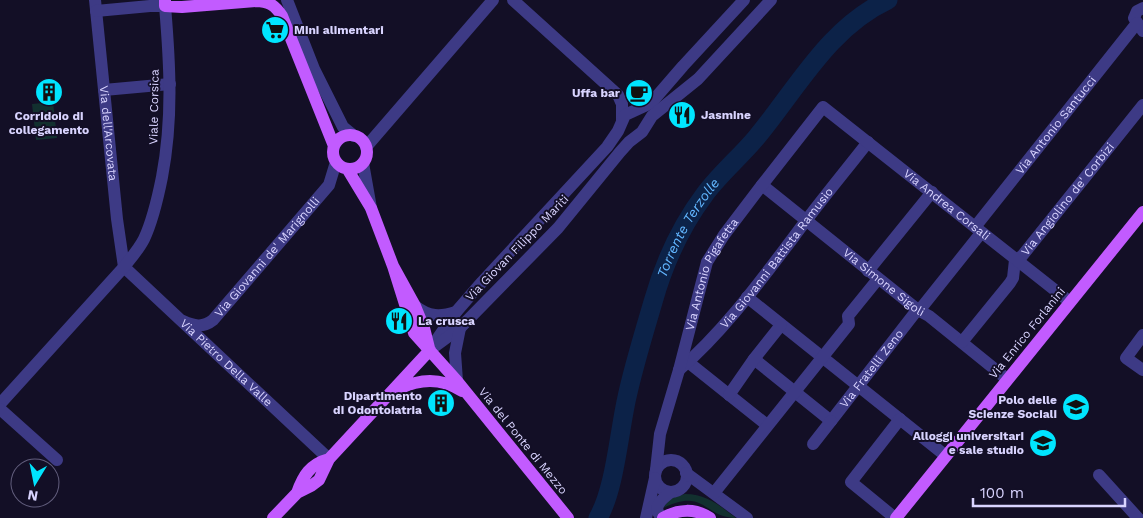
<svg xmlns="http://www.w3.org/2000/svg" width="1143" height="518" font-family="'Work Sans',sans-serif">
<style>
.green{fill:#12302f}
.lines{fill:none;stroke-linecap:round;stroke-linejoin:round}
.river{stroke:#0c2248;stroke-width:19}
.minor{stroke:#3d3a85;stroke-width:12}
.major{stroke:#c25bff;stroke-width:12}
.labels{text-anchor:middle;stroke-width:4;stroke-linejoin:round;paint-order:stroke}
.poi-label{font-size:12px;font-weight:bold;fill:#d9d4ff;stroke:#130f26;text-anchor:end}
.street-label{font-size:12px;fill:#d9d4ff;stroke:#130f26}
.water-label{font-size:14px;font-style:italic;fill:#62b6ff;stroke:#130f26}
</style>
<rect width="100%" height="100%" fill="#130f26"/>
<path class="green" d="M53 102 57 138 36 140 32 104Z
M685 494C707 494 720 506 736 518 704 518 705 487 663 508L671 498Z"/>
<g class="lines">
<path class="river" id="s1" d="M598 518C615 489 619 432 627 397 634 365 644 333 653 302 664 263 681 226 705 194 720 174 740 157 756 138 797 89 828 28 888 0"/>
<g class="minor">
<path id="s2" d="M95 0 117 219 124 267"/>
<path d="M287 0 314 69 343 127 354 136"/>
<path d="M513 0 618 95 622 104V120"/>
<path d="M1143 8 1137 11 1134 18 1143 31"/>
<path d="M104 90 170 84"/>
<path d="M366 147 493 0"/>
<path d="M363 163 371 208"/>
<path id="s3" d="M762 185 918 310 929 316 1007 379"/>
<path id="s4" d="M975 227 1137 23"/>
<path id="s5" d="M124 267 329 459"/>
<path d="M868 271 932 192"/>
<path d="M747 297 946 456"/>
<path d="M415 306C429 317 440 317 456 312"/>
<path id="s6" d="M183 321C194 326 203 328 213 320L329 185 336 162"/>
<path d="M1143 335 1126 358 1143 370"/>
<path id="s7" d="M962 342 1010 283 1013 278 1015 260 1022 256 1143 105"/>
<path d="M433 345 456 312 482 282 607 147 618 131 625 115 651 103 683 66 744 0"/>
<path d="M430 350 460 328 558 228 620 152 629 142 642 132 652 116 657 112 698 79 771 0"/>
<path id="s8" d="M754 359 831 421 914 314 922 307 981 233"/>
<path d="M688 362 767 425"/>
<path id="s9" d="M679 370C723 332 758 284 793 238 817 205 843 174 868 142"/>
<path d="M457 381 455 353 460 328"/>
<path d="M729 395 754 359 781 325"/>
<path d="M0 404 124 267C131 258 139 249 144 239 153 220 158 197 162 177 173 119 170 65 165 6H150L96 11"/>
<path d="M0 409 57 460"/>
<path d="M813 444 831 421"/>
<circle cx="671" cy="476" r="16"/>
<path id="s10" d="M656 470 660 434 679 370 707 262 724 235 762 185 823 107 1070 302"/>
<path d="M686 473 747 518"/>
<path d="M1099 475 1138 518"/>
<path d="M714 493 849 324 848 316 878 279"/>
<path d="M646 518 655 478"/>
<path d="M663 518C650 508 662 499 671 492"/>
<path d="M895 518 851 482 900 419"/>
</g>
<path class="major" d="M165 0V6L182 7 256 1C268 1 275 5 282 16L334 146
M333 152a17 17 0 1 1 34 0a17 17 0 1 1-34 0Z
M348 170 371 208 393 266 415 306 424 328 429 348
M393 266 414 333 457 381 568 518
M398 389C420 379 440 377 462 391
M297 493C303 476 310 464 329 459
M273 518 297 493 311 486 319 480 329 459 430 350
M663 518C678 509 695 508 710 518
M896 518 1143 212"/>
</g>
<defs>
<g id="supermarket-disc" transform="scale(1.4375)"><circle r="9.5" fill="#00e5ff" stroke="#130f26"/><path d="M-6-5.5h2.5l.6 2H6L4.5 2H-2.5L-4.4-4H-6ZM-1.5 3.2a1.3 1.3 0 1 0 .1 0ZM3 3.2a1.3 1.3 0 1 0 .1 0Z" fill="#111"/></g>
<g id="building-disc" transform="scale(1.4375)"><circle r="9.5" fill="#00e5ff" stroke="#130f26"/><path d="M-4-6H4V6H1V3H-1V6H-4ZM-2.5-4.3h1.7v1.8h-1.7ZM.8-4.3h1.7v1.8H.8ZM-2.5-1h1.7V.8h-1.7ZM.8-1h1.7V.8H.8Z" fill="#111"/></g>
<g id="cafe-disc" transform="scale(1.4375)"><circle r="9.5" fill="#00e5ff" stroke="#130f26"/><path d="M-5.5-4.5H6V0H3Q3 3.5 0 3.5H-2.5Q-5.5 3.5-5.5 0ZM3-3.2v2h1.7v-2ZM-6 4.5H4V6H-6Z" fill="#111"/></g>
<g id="restaurant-disc" transform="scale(1.4375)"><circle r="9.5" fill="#00e5ff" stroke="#130f26"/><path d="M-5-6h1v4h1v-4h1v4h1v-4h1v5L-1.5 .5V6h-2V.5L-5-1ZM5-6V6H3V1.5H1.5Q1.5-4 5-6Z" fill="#111"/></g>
<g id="university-disc" transform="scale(1.4375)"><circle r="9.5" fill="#00e5ff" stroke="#130f26"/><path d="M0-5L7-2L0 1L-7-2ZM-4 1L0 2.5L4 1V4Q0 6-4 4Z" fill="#111"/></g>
</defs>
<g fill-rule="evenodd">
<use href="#supermarket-disc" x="275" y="30"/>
<use href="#building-disc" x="49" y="92"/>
<use href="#cafe-disc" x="639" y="93"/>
<use href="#restaurant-disc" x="682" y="115"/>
<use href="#restaurant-disc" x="399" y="321"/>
<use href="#building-disc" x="441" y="403"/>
<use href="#university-disc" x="1076" y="407"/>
<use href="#university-disc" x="1043" y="443"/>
</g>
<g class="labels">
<g class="poi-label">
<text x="294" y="34" text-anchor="start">Mini alimentari</text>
<text x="620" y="97">Uffa bar</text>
<text x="701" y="119" text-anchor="start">Jasmine</text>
<text x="49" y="120" text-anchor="middle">Corridoio di<tspan x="49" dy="14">collegamento</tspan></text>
<text x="418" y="325" text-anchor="start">La crusca</text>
<text x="422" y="400">Dipartimento<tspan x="422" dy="14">di Odontoiatria</tspan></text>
<text x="1057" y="404">Polo delle<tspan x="1057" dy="14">Scienze Sociali</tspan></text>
<text x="1024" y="440">Alloggi universitari<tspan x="1024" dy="14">e sale studio</tspan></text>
</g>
<g class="street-label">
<text transform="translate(154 107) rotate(-89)" y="4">Viale Corsica</text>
<text dy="4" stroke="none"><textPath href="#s4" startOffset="130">Via Antonio Santucci</textPath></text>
<text dy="4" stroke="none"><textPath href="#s2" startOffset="134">Via dell'Arcovata</textPath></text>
<text dy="4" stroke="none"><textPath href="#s7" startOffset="181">Via Angiolino de' Corbizi</textPath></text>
<text dy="4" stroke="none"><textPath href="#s10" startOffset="566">Via Andrea Corsali</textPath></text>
<text transform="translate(517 248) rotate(-46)" y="4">Via Giovan Filippo Mariti</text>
<text dy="4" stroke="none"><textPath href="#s6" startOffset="115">Via Giovanni de' Marignolli</textPath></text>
<text dy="4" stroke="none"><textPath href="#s9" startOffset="149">Via Giovanni Battista Ramusio</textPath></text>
<text dy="4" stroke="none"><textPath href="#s10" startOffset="205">Via Antonio Pigafetta</textPath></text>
<text dy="4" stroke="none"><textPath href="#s3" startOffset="156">Via Simone Sigoli</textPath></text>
<text transform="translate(1027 333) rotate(-51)" y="4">Via Enrico Forlanini</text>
<text dy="4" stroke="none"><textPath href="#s5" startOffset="140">Via Pietro Della Valle</textPath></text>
<text dy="4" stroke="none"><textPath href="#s8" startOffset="165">Via Fratelli Zeno</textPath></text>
<text transform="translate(523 441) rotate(51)" y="4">Via del Ponte di Mezzo</text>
</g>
<g class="water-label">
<text dy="5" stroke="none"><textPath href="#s1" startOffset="306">Torrente Terzolle</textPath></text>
</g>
</g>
<g transform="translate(35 483) rotate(190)"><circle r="24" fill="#130f26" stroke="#625e7d"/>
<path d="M0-4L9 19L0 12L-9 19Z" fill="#00e5ff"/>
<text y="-8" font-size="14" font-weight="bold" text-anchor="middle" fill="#d9d4ff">N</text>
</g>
<path d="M973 498v8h152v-8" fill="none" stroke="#d9d4ff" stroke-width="2.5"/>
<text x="980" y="498" font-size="15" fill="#d9d4ff" stroke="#130f26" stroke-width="4" paint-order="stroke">100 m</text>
</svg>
